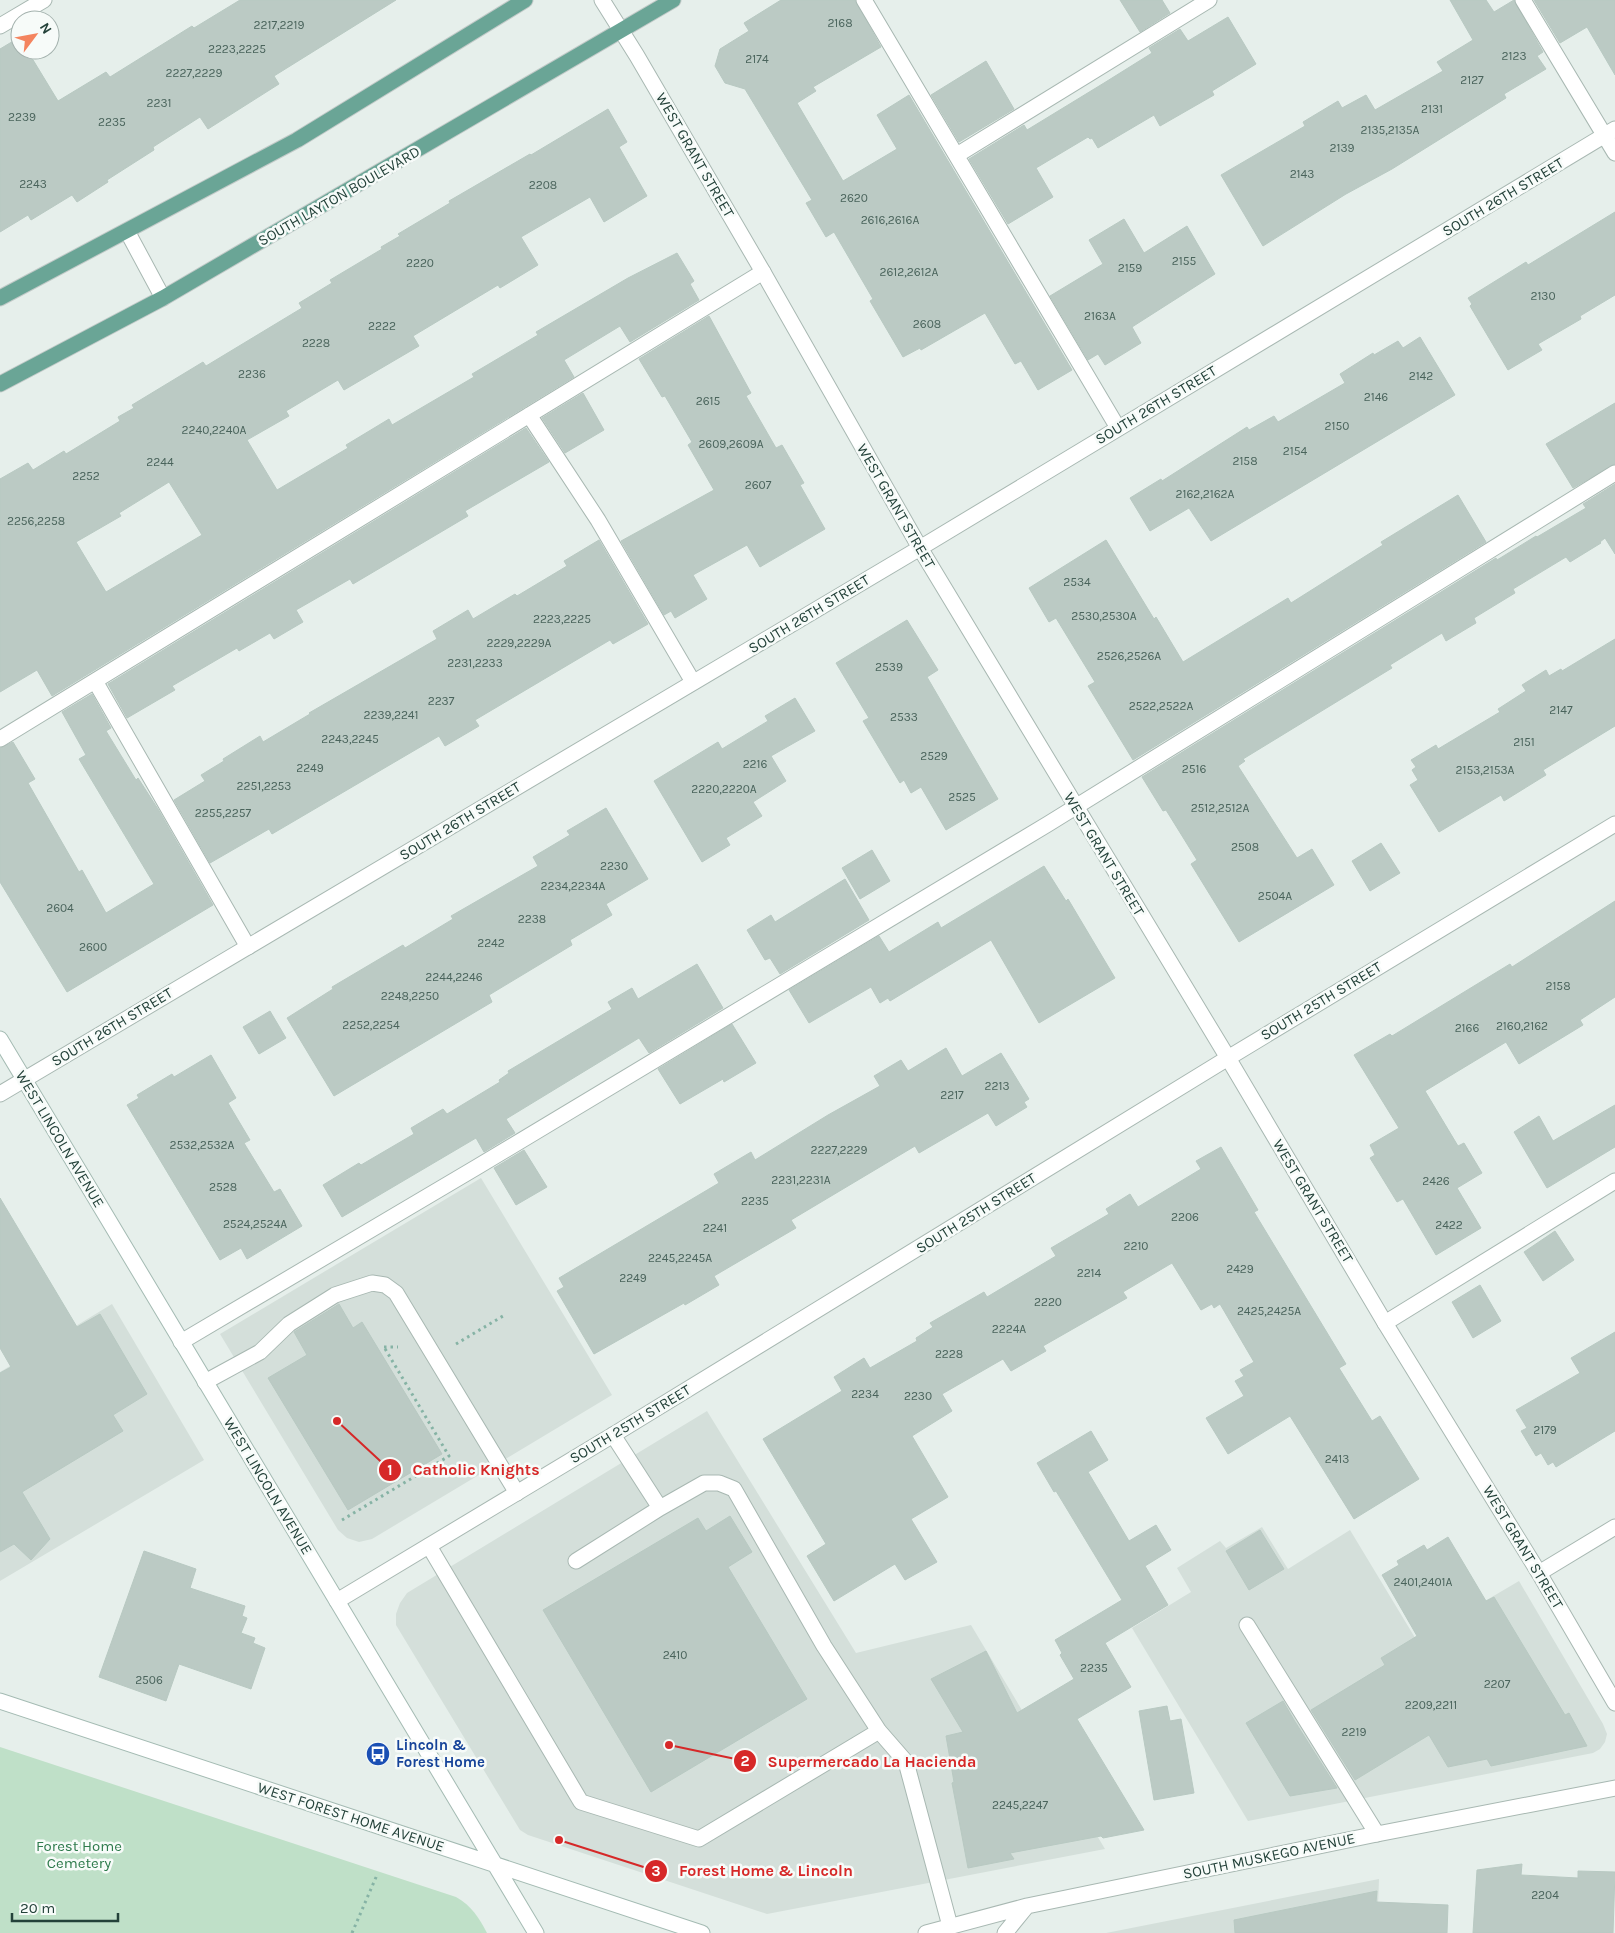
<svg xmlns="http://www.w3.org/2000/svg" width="1615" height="1933" font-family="Karla,sans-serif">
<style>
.built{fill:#d4dfda}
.green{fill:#bfe0c8}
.building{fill:#bbcac4;stroke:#b8c9c2;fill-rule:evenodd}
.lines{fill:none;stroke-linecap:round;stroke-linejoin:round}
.service-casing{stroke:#a8b8b2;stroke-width:17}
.minor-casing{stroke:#a8b8b2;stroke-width:17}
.tertiary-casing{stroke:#a8b8b2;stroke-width:17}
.secondary-casing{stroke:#a4bbb3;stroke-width:17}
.primary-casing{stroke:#c2cac8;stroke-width:17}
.path{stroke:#86b3a5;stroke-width:3;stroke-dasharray:2.5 4;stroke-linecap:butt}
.service{stroke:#fff;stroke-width:15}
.minor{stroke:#fff;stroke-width:15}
.tertiary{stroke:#fff;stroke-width:15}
.secondary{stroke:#fff;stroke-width:15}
.primary{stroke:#6aa596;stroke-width:15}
.labels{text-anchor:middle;stroke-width:5;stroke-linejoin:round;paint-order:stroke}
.number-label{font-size:12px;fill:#4a645c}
.street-label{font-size:15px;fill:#24423a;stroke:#f7fbf9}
.transit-label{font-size:15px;font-weight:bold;fill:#164399;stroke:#f7fbf9;text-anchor:start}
.park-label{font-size:15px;fill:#2d7a4b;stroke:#f7fbf9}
.leader{fill:none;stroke:#d62828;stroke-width:2}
.callout-dot{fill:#d62828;stroke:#f7fbf9;stroke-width:2}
.mark-label{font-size:15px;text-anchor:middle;font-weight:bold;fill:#fff}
.callout-label{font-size:16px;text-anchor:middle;font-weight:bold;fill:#d62828;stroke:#f7fbf9;stroke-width:5;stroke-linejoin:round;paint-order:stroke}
</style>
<rect width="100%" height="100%" fill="#e6efeb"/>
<path class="built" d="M481 1178 612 1395 372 1539 359 1542 347 1538 338 1530 220 1334Z
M112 1304 204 1460 0 1581V1372Z
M707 1411 856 1653 971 1625 1105 1849 767 1914 528 1835 520 1830 396 1625V1614L400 1603 407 1593Z
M1262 1527 1288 1569 1350 1530 1417 1641 1519 1581 1603 1724 1607 1734 1605 1742 1600 1749 1593 1753 1248 1821 1132 1628 1191 1592 1177 1568 1220 1541 1226 1548Z
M1379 1879 1377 1933H1106Z"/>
<path class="green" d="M0 1747 456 1897C472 1906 479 1918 487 1933H0Z"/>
<path class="building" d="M240 0H396L274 76 279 84 208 129 200 117 153 147 154 150 107 180 108 182 77 202 72 195 31 220 28 215 0 232V49L20 37V50H27L58 101 106 72 110 77 192 26 194 28Z
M781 0H855L881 47 813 87 816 91 797 103 843 181 897 149 877 115 909 95 1072 370 1038 390 1021 361 1015 364 985 313 921 350 920 348 903 357 870 301 873 299 834 232 826 237 806 203 812 200 745 89 725 83 715 66 720 49 749 31 744 23Z
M1120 0H1162L1170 13 1140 32Z
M1450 0H1486L1494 12 1514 0 1543 52 1537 56 1546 69 1504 94 1506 98 1392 169 1346 194 1263 246 1221 175 1305 126 1303 122 1338 101 1342 108 1366 95 1375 110 1443 71 1437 62 1473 40Z
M1534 0H1615V75L1587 27 1560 43Z
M1228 17 1256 64 1212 91 1214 95 1160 126 1154 115 1098 148 1092 138 1090 139 1088 137 1036 168 1053 197 1008 224 969 159 1024 125 1027 130 1104 83 1152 53 1149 48 1180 29 1188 41Z
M986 61 1014 109 959 142 931 95Z
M608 109 627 142 619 147 647 196 604 222 590 197 521 237 538 265 500 288 498 285 413 336 419 346 344 390 338 380 286 411 289 416 247 440 277 490 348 448 346 445 389 419 392 425 474 377 472 374 538 335 536 332 628 278 677 253 694 281 690 284 699 300 630 342 620 326 564 360 574 377 52 696 37 670 0 692V479L28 463 33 470 64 451 66 454 120 421 118 417 134 408 132 405 203 362 206 366 302 308 299 303 332 283 330 280 382 249 381 247 400 236 398 234 450 203 449 201 530 154 531 155ZM169 482 202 535 106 592 76 542 121 516 119 513Z
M1615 212V295L1580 316 1581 319 1538 344 1542 350 1508 370 1470 306 1472 304 1468 298 1526 262 1528 265Z
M1124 219 1144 253 1187 226 1215 274 1132 327 1141 343 1105 365 1098 354 1088 360 1050 296 1103 264 1089 240Z
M709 316 751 393 746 396 776 448 782 445 804 483 800 485 825 529 760 567 747 545 693 575 707 599 675 618 671 611 664 615 621 541 714 490 688 445 692 442 665 396 662 397 639 359Z
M1420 337 1455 395 1211 541 1189 508 1150 531 1130 498 1161 479 1162 481 1247 427 1249 430 1274 416 1278 422 1345 383 1340 374 1373 353 1374 355 1398 341 1403 348Z
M583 393 604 430 565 453 542 418Z
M1615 403V464L1573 488 1546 444Z
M526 428 549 462 465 511 468 516 353 584 350 579 296 610 303 622 274 639 270 633 239 651 237 648 172 686 175 690 127 718 108 684Z
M1615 484V554L1605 538 1600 542 1601 543 1570 562 1566 557 1513 589 1515 593 1474 618 1476 623 1446 641 1442 633 1390 665 1392 668 1243 759 1245 761 1238 766 1297 858 1312 849 1334 885 1239 942 1191 864 1197 860 1166 810 1163 811 1142 777 1496 558 1497 560 1536 536 1537 537 1586 508 1583 504Z
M1458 495 1486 542 1133 760 1088 686 1095 682 1056 618 1049 622 1029 588 1106 540 1154 619 1156 617 1183 662 1288 598 1291 603 1383 545 1381 542Z
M599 540 648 624 613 644 610 640 475 720 479 726 445 746 439 736 272 834 269 829 210 863 174 800 205 781 201 775 224 761 223 759 260 736 263 742 310 714 309 713 437 639 433 631 468 610 473 619 515 594 517 596 567 566 564 561Z
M907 620 938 670 927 677 998 799 946 830 921 787 911 793 904 780 900 783 863 721 869 718 836 663Z
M1615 639V726L1543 770 1546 775 1504 801 1501 795 1439 832 1410 785 1418 780 1412 770 1416 767 1411 760 1436 745 1438 749 1500 712 1498 709 1526 691 1522 685 1546 670 1549 676 1561 669 1562 671Z
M92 694 111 728 106 731 136 780 138 778 158 809 213 905 67 992 0 882V748L13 742 35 779 28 783 79 872 82 870 106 913 154 884 79 759 86 755 62 712Z
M795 698 815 731 771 756 786 781 753 802 762 816 726 838 730 845 702 862 654 781 718 742 722 749 768 721 765 716Z
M606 808 648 879 606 904 612 915 570 940 572 945 489 995 492 1002 334 1096 287 1018 333 989 332 987 403 945 405 948 453 919 451 916 538 866 533 857 570 835 567 831Z
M1381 843 1400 873 1370 891 1352 861Z
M872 850 890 881 860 899 842 868Z
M1044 866 1066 901 1068 899 1115 978 1039 1023 991 940 890 1001 888 998 880 1003 871 987 809 1023 789 990 879 936 889 952 938 922 941 928Z
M845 879 869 920 780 974 770 958 765 960 747 930 771 915 775 922Z
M1615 901V997L1580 1020 1583 1025 1519 1064 1506 1042 1425 1091 1458 1146 1464 1143 1482 1173 1457 1188 1481 1228 1436 1255 1403 1199 1397 1202 1370 1158 1375 1155 1370 1145 1399 1128 1354 1055 1390 1034 1392 1036 1510 964 1512 967Z
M697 964 723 1008 649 1053 639 1038 506 1119 515 1133 484 1152 476 1138 342 1217 323 1185 359 1163 361 1165 414 1134 411 1128 443 1109 447 1114 500 1082 499 1080 509 1073 508 1071 612 1009 608 1002 632 988 638 999Z
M270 1011 286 1038 259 1054 243 1027Z
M732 1024 756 1063 724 1082 723 1079 680 1104 658 1069Z
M946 1048 962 1076 1001 1053 1029 1099 1024 1102 1027 1107 996 1126 988 1113 919 1153 915 1146 791 1220 796 1228 714 1276 719 1285 685 1305 684 1303 594 1354 557 1291 564 1287 559 1278 719 1183 714 1174 751 1152 755 1160 828 1115 880 1086 874 1076 901 1060 908 1071Z
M211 1055 236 1098 228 1103 250 1140 244 1143 274 1192 280 1189 302 1226 247 1259 241 1248 220 1260 127 1105 139 1098 137 1095 172 1074 174 1077Z
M1615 1105V1147L1547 1188 1514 1132 1539 1116 1553 1141Z
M1221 1147 1258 1210 1254 1212 1346 1364 1339 1368 1372 1421 1380 1416 1419 1479 1354 1519 1290 1416 1228 1454 1206 1418 1244 1396 1235 1381 1244 1376 1240 1370 1254 1362 1220 1304 1214 1308 1212 1304 1201 1310 1172 1263 1123 1292 1127 1298 1043 1346 1046 1351 1011 1371 1003 1359 942 1394 952 1411 912 1436 948 1497 911 1519 937 1562 905 1580 895 1564 834 1601 807 1556 826 1544 763 1439 842 1391 834 1377 864 1358 870 1368 917 1341 916 1338 933 1327 930 1323 984 1292 987 1297 1056 1256 1051 1248 1109 1214 1106 1209 1130 1194 1138 1207 1201 1169 1196 1161Z
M524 1150 547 1187 516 1205 494 1168Z
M0 1198 77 1327 100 1314 147 1394 113 1415 123 1431 22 1492 50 1539 31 1560 14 1544 0 1552V1373L11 1367 0 1348Z
M1555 1231 1574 1260 1543 1281 1524 1252Z
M1480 1285 1501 1321 1473 1338 1452 1302Z
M339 1304 353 1328 362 1322 442 1454 348 1510 268 1378 307 1355 294 1332Z
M1615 1332V1431L1556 1467 1553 1462 1548 1465 1541 1453 1536 1456 1521 1431 1527 1428 1516 1410 1580 1373 1571 1358Z
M1091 1431 1108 1460 1088 1472 1129 1541 1156 1525 1171 1550 1145 1566 1168 1605 1105 1643 1131 1687 1077 1719 1144 1830 1103 1838 1101 1836 1010 1853 1014 1859 968 1868 952 1783 954 1782 946 1736 963 1732 931 1679 986 1651 1017 1713 1074 1679 1060 1655 1062 1653 1055 1640 1122 1600 1056 1491 1054 1492 1037 1463Z
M730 1516 752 1552 728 1567 807 1699 651 1792 543 1610 698 1518 706 1531Z
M1260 1530 1284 1569 1249 1590 1226 1551Z
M1448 1537 1486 1601 1494 1597 1565 1715 1569 1713 1587 1746 1491 1766 1487 1759 1448 1767 1429 1735 1355 1780 1311 1710 1385 1665 1381 1658 1417 1636 1382 1575 1399 1565 1397 1561 1424 1545 1427 1550Z
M144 1551 196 1569 190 1588 245 1606 242 1616 247 1618 241 1633 255 1638 253 1643 265 1648 251 1689 179 1664 166 1701 99 1677Z
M1283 1701 1294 1720 1337 1788 1290 1796 1246 1723Z
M1167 1706 1170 1721 1181 1719 1194 1793 1154 1800 1139 1711Z
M1522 1864 1521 1875 1578 1878V1871L1615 1872 1613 1933H1473L1477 1870Z
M1377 1891 1376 1902 1448 1905 1447 1933H1235L1234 1920Z"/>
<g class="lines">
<g class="service-casing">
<path id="service" d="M864 0 1118 428
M1523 0 1615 153
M0 26 44 0
M957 155 1209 0
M127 231 163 298
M529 415 598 520 693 682
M95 681 248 947
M0 739 763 272
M1385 1323 1615 1181
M181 1342 477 1167 1048 824 1615 473
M205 1382 260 1352 289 1324 335 1295 372 1283 385 1285 396 1293 517 1493
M613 1435 660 1508 704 1483H719L734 1489 824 1646 879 1731 906 1762 950 1926
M429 1546 581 1802 699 1839 879 1731
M576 1561 660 1508
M1247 1625 1377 1834"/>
</g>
<g class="minor-casing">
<path id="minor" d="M602 0 637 56 763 272 920 548 1228 1058 1385 1323 1539 1573 1615 1703
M0 1094 920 548 1615 129
M1539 1573 1615 1527
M337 1601 613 1435 1228 1058 1615 824"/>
</g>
<g class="tertiary-casing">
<path id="tertiary" d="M926 1933 1027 1906 1377 1834 1615 1788
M1005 1933 1027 1906"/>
</g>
<g class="secondary-casing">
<path id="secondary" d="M0 1039 536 1933
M0 1701 702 1933"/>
</g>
<g class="primary-casing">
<path id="primary" d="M0 298 297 140 525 0
M0 384 163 298 673 0"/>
</g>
<path class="path" d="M456 1344 503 1316
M384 1347H398
M342 1520 449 1456 384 1347
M352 1933 377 1875"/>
<use href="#service" class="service"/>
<use href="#minor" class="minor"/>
<use href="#tertiary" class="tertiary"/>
<use href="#secondary" class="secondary"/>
<use href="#primary" class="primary"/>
</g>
<defs>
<g id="bus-disc" transform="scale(1.25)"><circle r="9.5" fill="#1a4fb4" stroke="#f7fbf9"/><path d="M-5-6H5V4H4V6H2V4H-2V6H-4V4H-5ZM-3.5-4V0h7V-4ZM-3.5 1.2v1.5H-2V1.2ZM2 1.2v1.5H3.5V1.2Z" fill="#fff"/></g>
</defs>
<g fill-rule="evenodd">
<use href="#bus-disc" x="378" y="1754"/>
</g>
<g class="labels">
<g class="number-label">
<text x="840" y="27">2168</text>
<text x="279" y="29">2217,2219</text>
<text x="237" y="53">2223,2225</text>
<text x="1514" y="60">2123</text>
<text x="757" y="63">2174</text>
<text x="194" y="77">2227,2229</text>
<text x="1472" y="84">2127</text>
<text x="159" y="107">2231</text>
<text x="1432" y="113">2131</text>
<text x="22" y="121">2239</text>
<text x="112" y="126">2235</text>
<text x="1390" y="134">2135,2135A</text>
<text x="1342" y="152">2139</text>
<text x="1302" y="178">2143</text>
<text x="33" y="188">2243</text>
<text x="543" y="189">2208</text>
<text x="854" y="202">2620</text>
<text x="890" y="224">2616,2616A</text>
<text x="1184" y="265">2155</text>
<text x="420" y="267">2220</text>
<text x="1130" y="272">2159</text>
<text x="909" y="276">2612,2612A</text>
<text x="1543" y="300">2130</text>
<text x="1100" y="320">2163A</text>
<text x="927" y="328">2608</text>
<text x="382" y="330">2222</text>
<text x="316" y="347">2228</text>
<text x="252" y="378">2236</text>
<text x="1421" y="380">2142</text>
<text x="1376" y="401">2146</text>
<text x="708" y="405">2615</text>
<text x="1337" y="430">2150</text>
<text x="214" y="434">2240,2240A</text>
<text x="731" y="448">2609,2609A</text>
<text x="1295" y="455">2154</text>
<text x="1245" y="465">2158</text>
<text x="160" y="466">2244</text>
<text x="86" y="480">2252</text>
<text x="758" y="489">2607</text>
<text x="1205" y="498">2162,2162A</text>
<text x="36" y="525">2256,2258</text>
<text x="1077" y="586">2534</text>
<text x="1104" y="620">2530,2530A</text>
<text x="562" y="623">2223,2225</text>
<text x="519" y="647">2229,2229A</text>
<text x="1129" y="660">2526,2526A</text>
<text x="475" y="667">2231,2233</text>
<text x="889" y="671">2539</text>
<text x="441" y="705">2237</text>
<text x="1161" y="710">2522,2522A</text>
<text x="1561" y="714">2147</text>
<text x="391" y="719">2239,2241</text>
<text x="904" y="721">2533</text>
<text x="350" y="743">2243,2245</text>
<text x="1524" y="746">2151</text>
<text x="934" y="760">2529</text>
<text x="755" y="768">2216</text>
<text x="310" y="772">2249</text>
<text x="1194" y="773">2516</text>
<text x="1485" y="774">2153,2153A</text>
<text x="264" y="790">2251,2253</text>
<text x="724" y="793">2220,2220A</text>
<text x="962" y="801">2525</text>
<text x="1220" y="812">2512,2512A</text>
<text x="223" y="817">2255,2257</text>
<text x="1245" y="851">2508</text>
<text x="614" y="870">2230</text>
<text x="573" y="890">2234,2234A</text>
<text x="1275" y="900">2504A</text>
<text x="60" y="912">2604</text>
<text x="532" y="923">2238</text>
<text x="491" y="947">2242</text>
<text x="93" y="951">2600</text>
<text x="454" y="981">2244,2246</text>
<text x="1558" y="990">2158</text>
<text x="410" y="1000">2248,2250</text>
<text x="371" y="1029">2252,2254</text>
<text x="1522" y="1030">2160,2162</text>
<text x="1467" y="1032">2166</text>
<text x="997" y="1090">2213</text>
<text x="952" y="1099">2217</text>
<text x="202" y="1149">2532,2532A</text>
<text x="839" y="1154">2227,2229</text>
<text x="801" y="1184">2231,2231A</text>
<text x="1436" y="1185">2426</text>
<text x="223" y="1191">2528</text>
<text x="755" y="1205">2235</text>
<text x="1185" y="1221">2206</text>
<text x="255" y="1228">2524,2524A</text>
<text x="1449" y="1229">2422</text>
<text x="715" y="1232">2241</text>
<text x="1136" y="1250">2210</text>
<text x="680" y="1262">2245,2245A</text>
<text x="1240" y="1273">2429</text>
<text x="1089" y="1277">2214</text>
<text x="633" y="1282">2249</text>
<text x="1048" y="1306">2220</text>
<text x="1269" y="1315">2425,2425A</text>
<text x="1009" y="1333">2224A</text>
<text x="949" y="1358">2228</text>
<text x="865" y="1398">2234</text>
<text x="918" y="1400">2230</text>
<text x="1545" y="1434">2179</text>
<text x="1337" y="1463">2413</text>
<text x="1423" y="1586">2401,2401A</text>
<text x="675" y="1659">2410</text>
<text x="1094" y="1672">2235</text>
<text x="149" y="1684">2506</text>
<text x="1497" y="1688">2207</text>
<text x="1431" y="1709">2209,2211</text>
<text x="1354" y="1736">2219</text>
<text x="1020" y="1809">2245,2247</text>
<text x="1545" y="1899">2204</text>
</g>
<g class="street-label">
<text transform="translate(695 155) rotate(60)" y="5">WEST GRANT STREET</text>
<text transform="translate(339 196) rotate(-30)" y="5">SOUTH LAYTON BOULEVARD</text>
<text transform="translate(1503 197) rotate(-31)" y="5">SOUTH 26TH STREET</text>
<text transform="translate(1156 405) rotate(-31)" y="5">SOUTH 26TH STREET</text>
<text transform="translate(896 506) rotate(60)" y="5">WEST GRANT STREET</text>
<text transform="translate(809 614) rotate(-31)" y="5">SOUTH 26TH STREET</text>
<text transform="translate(460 821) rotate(-31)" y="5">SOUTH 26TH STREET</text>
<text transform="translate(1104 854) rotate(59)" y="5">WEST GRANT STREET</text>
<text transform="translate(1321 1001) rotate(-31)" y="5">SOUTH 25TH STREET</text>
<text transform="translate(112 1027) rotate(-31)" y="5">SOUTH 26TH STREET</text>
<text transform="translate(60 1139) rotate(59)" y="5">WEST LINCOLN AVENUE</text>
<text transform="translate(1313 1201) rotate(59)" y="5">WEST GRANT STREET</text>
<text transform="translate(976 1213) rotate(-32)" y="5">SOUTH 25TH STREET</text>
<text transform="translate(630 1424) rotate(-31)" y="5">SOUTH 25TH STREET</text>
<text transform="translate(268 1486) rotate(59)" y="5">WEST LINCOLN AVENUE</text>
<text transform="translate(1523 1547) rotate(59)" y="5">WEST GRANT STREET</text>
<text transform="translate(351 1817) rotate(18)" y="5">WEST FOREST HOME AVENUE</text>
<text transform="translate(1269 1856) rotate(-12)" y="5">SOUTH MUSKEGO AVENUE</text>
</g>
<g class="transit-label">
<text x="396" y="1750">Lincoln &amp;<tspan x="396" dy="17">Forest Home</tspan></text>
</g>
<g class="park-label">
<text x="79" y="1851">Forest Home<tspan x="79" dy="17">Cemetery</tspan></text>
</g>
</g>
<path class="leader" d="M337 1421L390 1470M669 1745L745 1761M559 1840L656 1871"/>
<g class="callout-dot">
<circle cx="337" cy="1421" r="5"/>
<circle cx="669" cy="1745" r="5"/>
<circle cx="559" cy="1840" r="5"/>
<circle cx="390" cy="1470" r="12"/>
<circle cx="745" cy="1761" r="12"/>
<circle cx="656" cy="1871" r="12"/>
</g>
<g class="mark-label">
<text x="390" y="1475">1</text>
<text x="745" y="1766">2</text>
<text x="656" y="1876">3</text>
</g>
<g class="callout-label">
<text x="476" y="1475">Catholic Knights</text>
<text x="872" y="1767">Supermercado La Hacienda</text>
<text x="766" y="1876">Forest Home &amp; Lincoln</text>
</g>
<g transform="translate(35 35) rotate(58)"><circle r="24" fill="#f7fbf9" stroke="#a3b1ad"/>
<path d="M0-4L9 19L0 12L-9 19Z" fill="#f4845f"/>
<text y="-8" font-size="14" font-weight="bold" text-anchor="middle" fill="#24423a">N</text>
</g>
<path d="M12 1913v8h106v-8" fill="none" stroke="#24423a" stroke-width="2.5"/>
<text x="20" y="1913" font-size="15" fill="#24423a" stroke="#f7fbf9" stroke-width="4" paint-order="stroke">20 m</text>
</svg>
